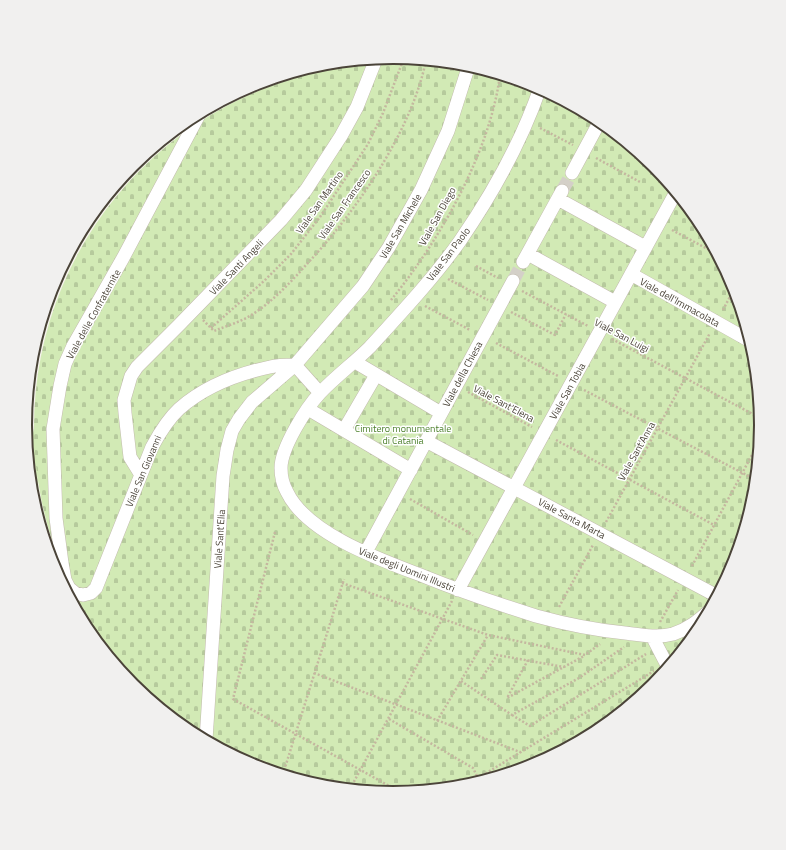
<svg xmlns="http://www.w3.org/2000/svg" width="786" height="850" font-family="'Titillium Web',sans-serif">
<style>
.grass{fill:url(#grass-tufts)}
.cemetery{fill:url(#cemetery-stones)}
.lines{fill:none;stroke-linecap:round;stroke-linejoin:round}
.stream{stroke:#a9d4f2;stroke-width:5}
.pedestrian-tunnel{stroke:#d4d0c8;stroke-width:13;stroke-dasharray:13 6;stroke-linecap:butt}
.pedestrian-casing{stroke:#c2bbae;stroke-width:14}
.path{stroke:#c4b79f;stroke-width:2.5;stroke-dasharray:2 2;stroke-linecap:butt}
.pedestrian{stroke:#fff;stroke-width:13}
.labels{text-anchor:middle;stroke-width:3;stroke-linejoin:round;paint-order:stroke}
.street-label{font-size:10px;fill:#4b4439;stroke:#fff}
.park-label{font-size:10px;fill:#4a7f2a;stroke:#fff}
.rim{fill:none;stroke:#4b4439;stroke-width:2}
</style>
<defs>
<pattern id="grass-tufts" width="24" height="20" patternUnits="userSpaceOnUse"><rect width="24" height="20" fill="#d2eab5"/><path d="M3 7l-1-3M5 7V3M7 7l1-3M15 17l-1-3M17 17v-4M19 17l1-3" fill="none" stroke="#b6ca9c"/></pattern>
<pattern id="cemetery-stones" width="16" height="16" patternUnits="userSpaceOnUse"><rect width="16" height="16" fill="#d2eab5"/><path d="M2 7V4a2 2 0 0 1 4 0v3zM10 15v-3a2 2 0 0 1 4 0v3z" fill="#b6ca9c"/></pattern>
</defs>
<rect width="100%" height="100%" fill="#f6f3ec"/>
<path class="grass" d="M35 424 40 523 32 497 28 455Z"/>
<path class="cemetery" d="M34 427a364 364 0 1 1 728 0a364 364 0 1 1-728 0Z"/>
<g class="lines">
<path class="stream" d="M50 294 91 216
M31 362 34 347"/>
<path class="pedestrian-tunnel" d="M562 191 572 173
M513 281 523 262"/>
<g class="pedestrian-casing">
<path id="pedestrian" d="M540 88C521 143 493 193 460 241 433 279 401 313 370 347 354 363 336 376 320 393 306 408 281 448 281 468 281 476 283 485 287 492 307 534 381 560 423 576 460 591 498 604 536 616 565 624 595 630 625 633 641 635 658 638 673 634 688 629 698 621 709 611
M200 113 123 258 73 346 65 364 60 386 53 429 56 518 62 563 65 580 69 588 75 593 83 595 91 593 96 588 152 447C159 434 167 420 179 409 204 387 237 374 270 367 278 365 287 365 295 365L320 393
M572 173 600 121
M558 199 645 247
M528 254 615 302
M523 262 562 191
M631 274 750 341
M355 362 441 413
M308 409 411 470
M344 430 376 375
M426 441 717 596
M141 475 130 457 125 413 124 400 131 376 137 367 179 325 281 220 306 190 341 136 357 107 376 59
M366 552 513 281
M458 590 676 192
M652 636 668 667
M206 740 223 476 227 450 232 431 239 419 252 402 295 365 363 286 389 247 421 190 448 131 469 65"/>
</g>
<path class="path" d="M551 95 587 114
M540 128 573 145
M596 158 640 182
M672 230 717 254
M476 266 498 278
M448 279 488 300
M522 291 588 326
M391 300C440 240 490 152 500 75
M425 306 470 330
M723 310 734 289
M511 312 555 335 566 314
M203 320 214 331C226 326 241 322 253 314 273 301 290 283 306 265 355 213 412 131 426 60
M211 328 264 281 291 254 320 217 368 144 383 113 404 58
M612 339 760 418
M496 343 558 376
M584 390 756 480
M468 392 532 427
M556 440 714 525
M410 499 473 535
M606 522 710 333
M275 532 233 699 400 792
M692 566 759 442
M342 583 488 635 585 655 600 644
M559 607 593 545
M660 622 678 590
M528 660 507 698 584 656
M314 673 520 752
M481 679 497 655 564 667
M461 681 512 715 579 678 624 647
M512 715 530 726 646 654
M389 719 473 768 478 778
M437 721 488 635
M283 774 344 579
M465 786 654 671
M350 789 452 601"/>
<use href="#pedestrian" class="pedestrian"/>
</g>
<g class="labels">
<g class="street-label">
<text transform="translate(319 202) rotate(-55)" y="4">Viale San Martino</text>
<text transform="translate(344 204) rotate(-55)" y="4">Viale San Francesco</text>
<text transform="translate(437 216) rotate(-61)" y="4">Viale San Diego</text>
<text transform="translate(400 226) rotate(-60)" y="4">Viale San Michele</text>
<text transform="translate(448 254) rotate(-53)" y="4">Viale San Paolo</text>
<text transform="translate(236 267) rotate(-46)" y="4">Viale Santi Angeli</text>
<text transform="translate(680 302) rotate(29)" y="4">Viale dell'Immacolata</text>
<text transform="translate(93 314) rotate(-61)" y="4">Viale delle Confraternite</text>
<text transform="translate(622 335) rotate(28)" y="4">Viale San Luigi</text>
<text transform="translate(462 374) rotate(-62)" y="4">Viale della Chiesa</text>
<text transform="translate(567 391) rotate(-61)" y="4">Viale San Tobia</text>
<text transform="translate(504 403) rotate(28)" y="4">Viale Sant'Elena</text>
<text transform="translate(636 451) rotate(-61)" y="4">Viale Sant'Anna</text>
<text transform="translate(143 471) rotate(-67)" y="4">Viale San Giovanni</text>
<text transform="translate(572 518) rotate(28)" y="4">Viale Santa Marta</text>
<text transform="translate(219 539) rotate(-86)" y="4">Viale Sant'Elia</text>
<text transform="translate(407 569) rotate(22)" y="4">Viale degli Uomini Illustri</text>
</g>
<g class="park-label">
<text x="403" y="432">Cimitero monumentale<tspan x="403" dy="12">di Catania</tspan></text>
</g>
</g>
<path d="M0 0H786V850H0ZM32 425a361 361 0 1 1 722 0a361 361 0 1 1-722 0Z" fill="#f1f0ef" fill-rule="evenodd"/>
<path class="rim" d="M32 425a361 361 0 1 1 722 0a361 361 0 1 1-722 0Z"/>
</svg>
